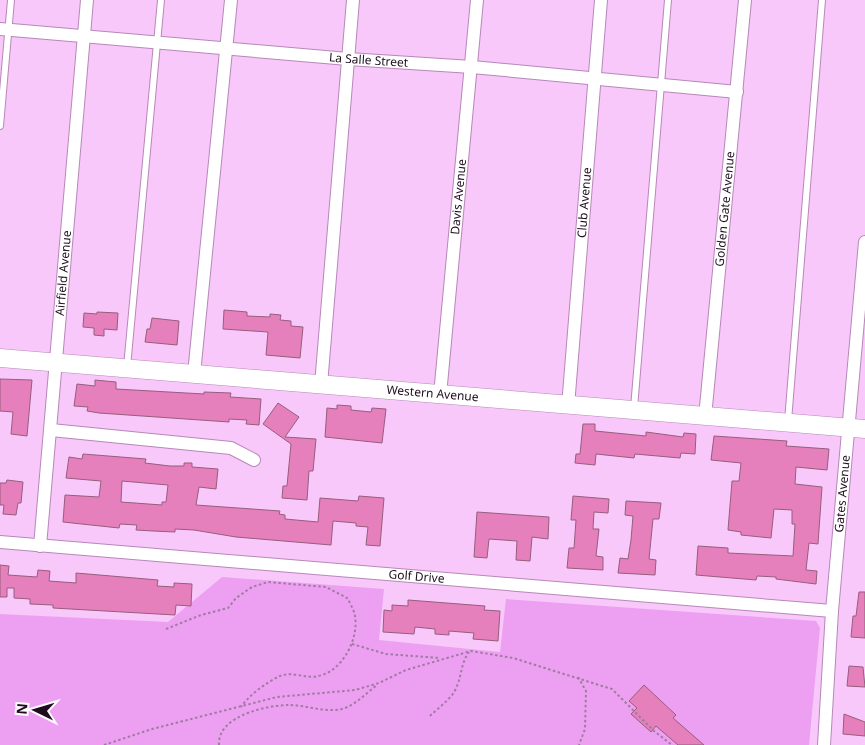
<svg xmlns="http://www.w3.org/2000/svg" width="865" height="745" font-family="'Noto Sans',sans-serif">
<style>
.green{fill:#eda0f1}
.building{fill:#e680bc;stroke:#965d7d;fill-rule:evenodd}
.lines{fill:none;stroke-linecap:round;stroke-linejoin:round}
.lane-casing{stroke:#b688b8;stroke-width:8}
.street-casing{stroke:#b688b8;stroke-width:14}
.secondary-casing{stroke:#b688b8;stroke-width:19}
.path{stroke:#9f7ba0;stroke-width:2;stroke-dasharray:2.5 2.5;stroke-linecap:butt}
.lane{stroke:#fff;stroke-width:6}
.street{stroke:#fff;stroke-width:12}
.secondary{stroke:#fff;stroke-width:18}
.labels{text-anchor:middle;stroke-width:5;stroke-linejoin:round;paint-order:stroke}
.street-label{font-size:12px;fill:#1e0d1f;stroke:#fffaff}
</style>
<rect width="100%" height="100%" fill="#f9c8fa"/>
<path class="green" d="M222 577 384 589 379 640 500 652 506 599 816 621 820 628 809 745H0V614L168 622Z"/>
<path class="building" d="M224 310 247 312V316L270 317V314L281 315 280 320 291 321V326L303 327 300 358 266 355 268 332 223 329Z
M97 312 118 313 117 330 104 329V336L94 335V328L83 327 84 313 97 314Z
M152 318 179 321 177 345 145 342 147 329H150Z
M0 379 32 380 27 436 11 434 13 412 0 411Z
M95 380 116 382V389L204 394V392L231 393 230 397 261 399 259 425 246 424 247 420 229 419V422L99 413 87 411 88 407 74 406 77 384 95 386Z
M278 403 299 417 285 437 316 439 313 471H309L307 500 282 498 283 486H287L291 444 263 424Z
M337 405 351 406V410L371 412 372 408 386 409 382 443 325 437 327 408 337 409Z
M583 424H595V431L646 436V432L683 437 684 433 696 434 695 454 681 453 680 458 635 454 634 458 596 454 595 465 575 463 576 454H580Z
M714 436 787 441 786 446 829 449 827 470 796 467 795 484 822 487 818 544 809 543 806 570 817 571 816 584 776 579V577L757 576 756 580 696 575 698 546 728 548V553L793 556 795 524H792V510L774 509 771 538 741 535V532L728 530 732 481H739L741 463 711 460Z
M83 454 146 459 145 463 170 466H184V463H192V467L218 469 216 489 199 487 196 505 280 511 279 514 285 515V519L318 522 320 498 358 501 359 496 384 498 380 546 366 545 368 527 356 526V523L333 521 331 545 236 537 194 530 175 529V532L153 531 136 530 137 525 120 524 119 528 63 522 65 495 99 497 101 481 66 478 69 457 82 459ZM122 481 168 485 166 502H162V505L121 502Z
M7 480 23 482 21 503H18L16 515 3 514 4 505H0V483H6Z
M573 496 609 499 608 513 594 512 593 529H599L596 556 603 557V570L567 568 569 548H574L576 520H571Z
M626 501 661 503 659 519H653L649 559 656 560 655 575 618 573 620 558 628 559 631 540 633 516 625 515Z
M477 512 549 517 548 539 532 537 530 561 516 560 517 541 489 539 487 558 474 557Z
M0 565 9 566 8 575 37 577 38 570 50 571 49 581 76 583V573L158 580 157 586 174 587V583L192 584 191 606 176 605 175 615 53 608V605L30 604V599L14 598V588H7V597H0Z
M859 592H865V638L851 637 853 616H856Z
M408 600 485 606 484 610 500 611 498 641 473 639 474 633 449 631V635L435 634V629L415 627 414 634 383 632 384 610 392 611V605L408 606Z
M849 666 863 667 865 687 847 686Z
M644 685 676 715 673 718 704 745H678L656 726 651 732 631 714 637 708 629 701Z
M844 714 865 722V736L843 734Z"/>
<g class="lines">
<g class="lane-casing">
<path id="lane" d="M0 126 11 0
M127 367 161 0
M634 408 668 0
M788 421 822 0"/>
</g>
<g class="street-casing">
<g id="street">
<path id="s1" d="M0 29 348 59 472 67 737 92"/>
<path d="M194 374 231 0"/>
<path d="M321 385 353 0"/>
<path id="s2" d="M440 395 477 0"/>
<path id="s3" d="M568 406 601 0"/>
<path id="s4" d="M705 417 745 0"/>
<path d="M51 430 231 448 254 460"/>
<path id="s5" d="M0 542 832 611"/>
<path id="s6" d="M40 546 87 0"/>
<path id="s7" d="M824 745 832 611 865 242"/>
</g>
</g>
<g class="secondary-casing">
<g id="secondary">
<path id="s8" d="M0 358 865 429"/>
</g>
</g>
<path class="path" d="M166 629 201 615 228 608 236 598 252 587 268 582 326 587 347 598C350 603 354 610 355 616 359 639 342 672 318 676 306 679 292 671 280 676 267 682 249 695 241 707
M352 644 386 654 440 658
M578 677 586 691 585 729 579 745
M430 716C439 707 453 698 457 686 462 674 461 663 469 652
M104 745 152 729 277 697 355 690 379 683 406 670 471 651 513 658 612 689 654 731 672 745
M219 745C217 716 267 705 289 705 304 705 320 711 335 710 351 710 365 694 377 685"/>
<use href="#lane" class="lane"/>
<use href="#street" class="street"/>
<use href="#secondary" class="secondary"/>
</g>
<g class="labels">
<g class="street-label">
<text dy="4" stroke="none"><textPath href="#s1" startOffset="370">La Salle Street</textPath></text>
<text dy="4" stroke="none"><textPath href="#s2" startOffset="199">Davis Avenue</textPath></text>
<text dy="4" stroke="none"><textPath href="#s3" startOffset="204">Club Avenue</textPath></text>
<text dy="4" stroke="none"><textPath href="#s4" startOffset="209">Golden Gate Avenue</textPath></text>
<text dy="4" stroke="none"><textPath href="#s6" startOffset="274">Airfield Avenue</textPath></text>
<text dy="4" stroke="none"><textPath href="#s8" startOffset="434">Western Avenue</textPath></text>
<text dy="4" stroke="none"><textPath href="#s7" startOffset="252">Gates Avenue</textPath></text>
<text dy="4" stroke="none"><textPath href="#s5" startOffset="418">Golf Drive</textPath></text>
</g>
</g>
<g transform="translate(35 710) rotate(275)" stroke="#fffaff" stroke-width="4" paint-order="stroke">
<path d="M0-4L9 19L0 12L-9 19Z" fill="#1e0d1f"/>
<text y="-8" font-size="14" font-weight="bold" text-anchor="middle" fill="#1e0d1f">N</text>
</g>
</svg>
